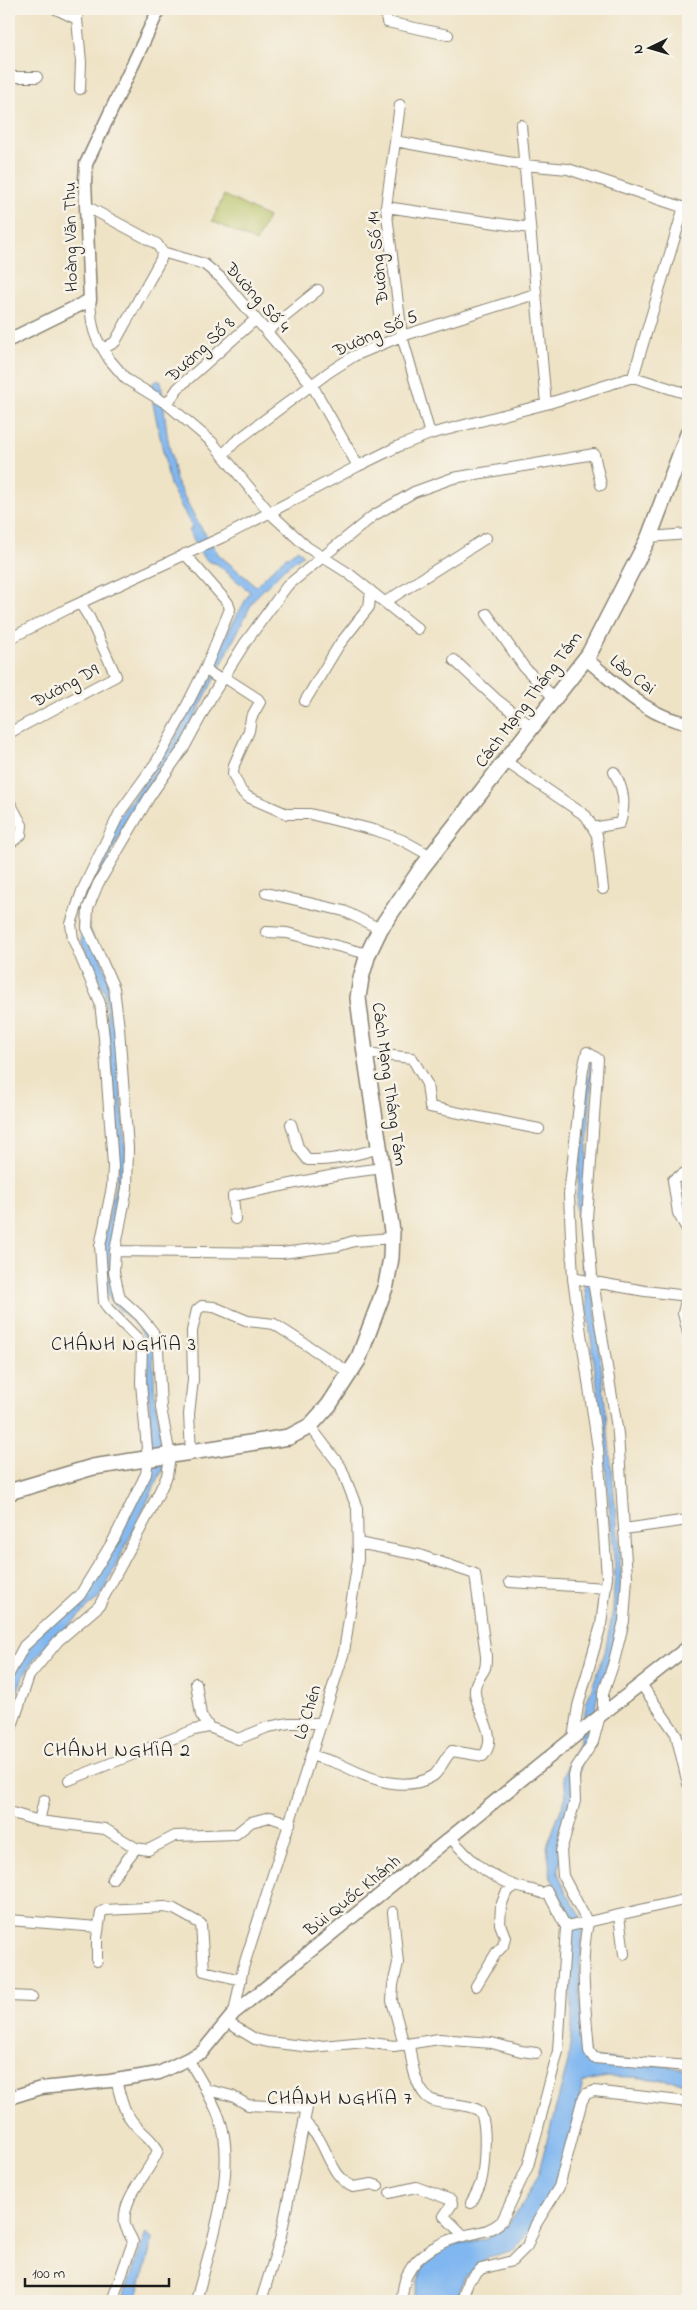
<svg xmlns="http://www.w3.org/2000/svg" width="697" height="2310" font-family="'Indie Flower',sans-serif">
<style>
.green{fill:#b5c163;stroke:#686e40}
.water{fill:#81b7f0;stroke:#4e6a86}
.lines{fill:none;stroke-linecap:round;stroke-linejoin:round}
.minor-casing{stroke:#868071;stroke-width:12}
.tertiary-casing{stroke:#868071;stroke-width:15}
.secondary-casing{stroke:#868071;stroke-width:18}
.minor{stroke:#fff;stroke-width:10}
.tertiary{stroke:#fff;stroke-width:12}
.secondary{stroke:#fff;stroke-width:15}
.labels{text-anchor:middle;stroke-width:5;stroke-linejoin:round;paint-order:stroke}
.street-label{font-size:18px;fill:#1c1c1c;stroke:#f7f3e8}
.quarter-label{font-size:20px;letter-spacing:1px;fill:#1c1c1c;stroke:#f7f3e8}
</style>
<rect width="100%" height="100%" fill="#f7f3e8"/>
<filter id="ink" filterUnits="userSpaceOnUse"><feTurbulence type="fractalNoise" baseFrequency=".02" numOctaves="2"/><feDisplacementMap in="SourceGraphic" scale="10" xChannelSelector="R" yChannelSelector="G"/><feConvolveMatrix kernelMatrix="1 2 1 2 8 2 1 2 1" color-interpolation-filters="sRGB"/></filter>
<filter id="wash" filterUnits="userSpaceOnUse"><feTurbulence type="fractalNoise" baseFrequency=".0096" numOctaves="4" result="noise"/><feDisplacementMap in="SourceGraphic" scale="20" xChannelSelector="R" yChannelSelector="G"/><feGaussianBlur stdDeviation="1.12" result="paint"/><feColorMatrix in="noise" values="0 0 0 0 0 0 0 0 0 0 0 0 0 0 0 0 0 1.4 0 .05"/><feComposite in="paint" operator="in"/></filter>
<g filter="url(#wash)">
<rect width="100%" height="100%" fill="#efe3c6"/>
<path class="green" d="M224 195 268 217 256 242 212 221Z"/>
<path class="water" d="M158 380 161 382 167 434 176 481 198 523 219 555 256 586 280 562 298 549 303 555 285 568 254 599 181 745 143 793 126 820 85 915 113 991 127 1170 112 1238 114 1286 152 1335 155 1400 162 1436 164 1467 102 1594 35 1658 23 1677 9 1716V1684L16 1663 42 1630 89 1588 150 1468 151 1428 144 1337 138 1327 111 1302 106 1288 104 1237 119 1170 118 1137 105 993 82 943 77 913 119 817 174 741 217 652 250 592 217 564 210 562 203 557 189 531 192 527 170 485 153 403V383Z
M590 1058 593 1060 584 1196 619 1542 621 1574 618 1630 596 1702 594 1735 583 1756 558 1873 566 1892 581 1916 583 1932 580 1965V2007L588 2056 688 2069V2083C658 2081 611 2070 583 2083L559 2179 538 2218 515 2250 488 2257 465 2277 456 2301H412L423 2266 440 2247 486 2239 505 2228 523 2204 538 2174 568 2062 572 2025 570 1977 572 1919 551 1878 547 1846 566 1796 564 1775 568 1763 579 1744 587 1701 605 1652 613 1610 615 1567 600 1409 581 1259 576 1205Z
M146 2233 153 2239 136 2301H122Z"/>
</g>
<g filter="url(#ink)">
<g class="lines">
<g class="minor-casing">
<path id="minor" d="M56 9 77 19
M78 9 77 19 81 62 80 89
M385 9 387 22 448 35
M9 77H37
M400 105 386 207 402 336 430 434
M521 125 546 404
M395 141 524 165 568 169 688 209
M86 206 157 244 162 252 204 264 221 278 312 385 358 466
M386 207 530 228
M90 300C91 317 92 335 103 349L115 342 161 259 162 252
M267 331 318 290
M103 349 109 359 126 379 167 404 212 442 270 513 307 547 348 573 418 629
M633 377 684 207
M167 404 178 388 256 319
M223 455 235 442 329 372 354 356 402 336 535 294
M649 537 688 534
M385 602 486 538
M487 614 524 667 555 699
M9 639 67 609 225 536 358 466 399 446 430 434 546 404 633 377 688 394
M454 660 496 699 532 727
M205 669 222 681
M224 677 258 699 260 702 251 718 249 731 234 765 233 774 241 791 248 797 287 814H310L378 831 402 840 431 856
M305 701 339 645 369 607 371 591
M9 733 116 676 90 619 80 603
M505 761 586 816 597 835 603 889
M9 801 22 825 21 835 9 844
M593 828 620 823C626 803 624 790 614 772
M266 893 344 911 380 929
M266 932 287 933 368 954
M365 1053 412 1058 427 1084 430 1107 539 1129
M291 1124 298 1147 308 1160C333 1161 355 1155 380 1148
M688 1171 673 1180 678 1213 688 1231
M235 1219 233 1196 344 1173 383 1168
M115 1251 282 1253 338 1246 354 1241 392 1238
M577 1279 645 1291 688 1296
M687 1296 683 1313 688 1333
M191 1453 189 1414 193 1380 192 1331 197 1310 202 1306 214 1307 248 1321 274 1324 350 1373
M624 1529 688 1520
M510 1582 606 1588
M9 1674 24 1646 80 1595 114 1539 146 1474 148 1459 141 1383 142 1346 137 1338 108 1309 104 1302 100 1246 112 1187 113 1166 104 1038 100 1003 73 939 71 924 82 891 120 812 157 761 180 719 206 667 230 609 228 603 185 554
M196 1683 201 1715 209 1727
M641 1684 676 1734 688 1784
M600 1716 593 1742 576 1768 574 1776 575 1801 561 1851 563 1876 588 1923C579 1965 586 2008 589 2051L594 2058 688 2066
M9 1735 29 1676 58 1641 99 1606 148 1515 167 1476 170 1456 161 1408 158 1348 153 1332 140 1316 120 1298 114 1272 115 1251 127 1188 128 1148 119 1028 114 988 87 928 88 908 98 884 150 796 185 746 213 694 245 643 287 586 373 516 414 492 453 478 594 454 601 485
M573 1738 578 1706 601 1625 607 1577 598 1449 573 1279 569 1195 583 1069 587 1052 598 1059 587 1219 592 1275 618 1434 627 1577 624 1621 613 1665 603 1694V1714
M311 1755C322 1759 334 1761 344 1766 370 1779 405 1793 433 1776 440 1771 444 1758 452 1751L483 1756C500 1736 477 1714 475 1693 474 1681 481 1677 485 1668 486 1665 486 1659 486 1656L475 1574 419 1555 358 1543
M69 1780 194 1730 209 1727 238 1739 268 1727 289 1723H320
M44 1800 39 1821 105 1829 136 1848
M9 1812 39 1821
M112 1879 136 1848 148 1850 175 1836 236 1834 251 1822 270 1817 290 1824
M393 1912 398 1963 393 1985 392 2001 404 2045
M619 1916 624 1954
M9 1920 98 1927
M566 1927 688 1899
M97 1961V1938L101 1912 105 1910 165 1907 174 1909 201 1924 204 1971 241 1980
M476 1986 496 1953 503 1946 505 1937 500 1924 501 1906 506 1893 514 1886
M9 1996 32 1997
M234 2013 243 1968 344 1652 358 1559 357 1508 341 1467 310 1426
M227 2022 255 2039 268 2042 311 2047 365 2042 394 2046 439 2039 492 2043 521 2051 536 2053
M409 2045C412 2062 414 2083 426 2096 436 2107 463 2101 478 2110 489 2117 484 2170 481 2182 479 2189 475 2196 471 2203
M188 2059C199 2077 211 2096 219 2117 239 2168 209 2250 196 2301
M205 2089 232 2096 248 2105 307 2108 280 2240 261 2301
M304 2121C309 2127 315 2133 319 2139 329 2156 334 2178 353 2187L372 2184 378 2186
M390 2193 416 2187 451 2200 452 2204 444 2216 464 2236
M112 2301 133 2242C131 2236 126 2230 125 2224 121 2197 150 2173 158 2150 150 2136 140 2132 132 2121 122 2109 120 2094 116 2080
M401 2301C403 2293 403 2283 407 2275 418 2252 444 2240 467 2235 481 2232 491 2231 502 2221L528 2166 558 2051 566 1927 547 1891 544 1894C534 1889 523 1889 513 1885 485 1874 470 1860 451 1838
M462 2301 468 2281 481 2269 512 2261 527 2246 536 2224 559 2187 582 2101 586 2094 594 2091 688 2102"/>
</g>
<g class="tertiary-casing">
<path id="tertiary" d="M9 340 90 300 85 181 86 164 159 9
M586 659C616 683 648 718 688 723
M9 2098 41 2088 110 2081 159 2073 202 2052 234 2013 600 1716 688 1647"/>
</g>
<g class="secondary-casing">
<path id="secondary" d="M9 1492 93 1467 289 1437 310 1426 329 1405 358 1360 386 1285 391 1258 392 1231 365 1053 358 998 361 978 368 954 380 929 421 869 589 654 649 537 688 434"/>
</g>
<use href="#minor" class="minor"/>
<use href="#tertiary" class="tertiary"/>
<use href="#secondary" class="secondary"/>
</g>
</g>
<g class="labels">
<g class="street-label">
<text transform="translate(70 237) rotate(-91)" y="6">Hoàng Văn Thụ</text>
<text transform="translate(377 258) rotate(-96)" y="6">Đường Số 14</text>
<text transform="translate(258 297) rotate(48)" y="6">Đường Số 4</text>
<text transform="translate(375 333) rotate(-24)" y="6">Đường Số 5</text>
<text transform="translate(200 349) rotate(-43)" y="6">Đường Số 8</text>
<text transform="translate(633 674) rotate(38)" y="6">Lào Cai</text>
<text transform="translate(65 685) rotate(-28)" y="6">Đường D9</text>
<text transform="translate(528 699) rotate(-53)" y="6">Cách Mạng Tháng Tám</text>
<text transform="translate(390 1084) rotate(82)" y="6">Cách Mạng Tháng Tám</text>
<text transform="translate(307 1712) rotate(-73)" y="6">Lò Chén</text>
<text transform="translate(352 1895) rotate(-39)" y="6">Bùi Quốc Khánh</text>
</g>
<g class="quarter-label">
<text x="124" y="1350">CHÁNH NGHĨA 3</text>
<text x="117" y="1756">CHÁNH NGHĨA 2</text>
<text x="340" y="2104">CHÁNH NGHĨA 7</text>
</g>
</g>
<rect width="697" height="2310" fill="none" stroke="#f7f3e8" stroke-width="30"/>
<g transform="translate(650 48) rotate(265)" stroke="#f7f3e8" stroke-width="4" paint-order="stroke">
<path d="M0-4L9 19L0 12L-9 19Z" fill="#1c1c1c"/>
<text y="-8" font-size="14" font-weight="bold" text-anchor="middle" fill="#1c1c1c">N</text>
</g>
<path d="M25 2278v8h144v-8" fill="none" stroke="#1c1c1c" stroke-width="2.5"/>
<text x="32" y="2278" font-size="15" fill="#1c1c1c" stroke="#f7f3e8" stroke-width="4" paint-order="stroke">100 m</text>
</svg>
